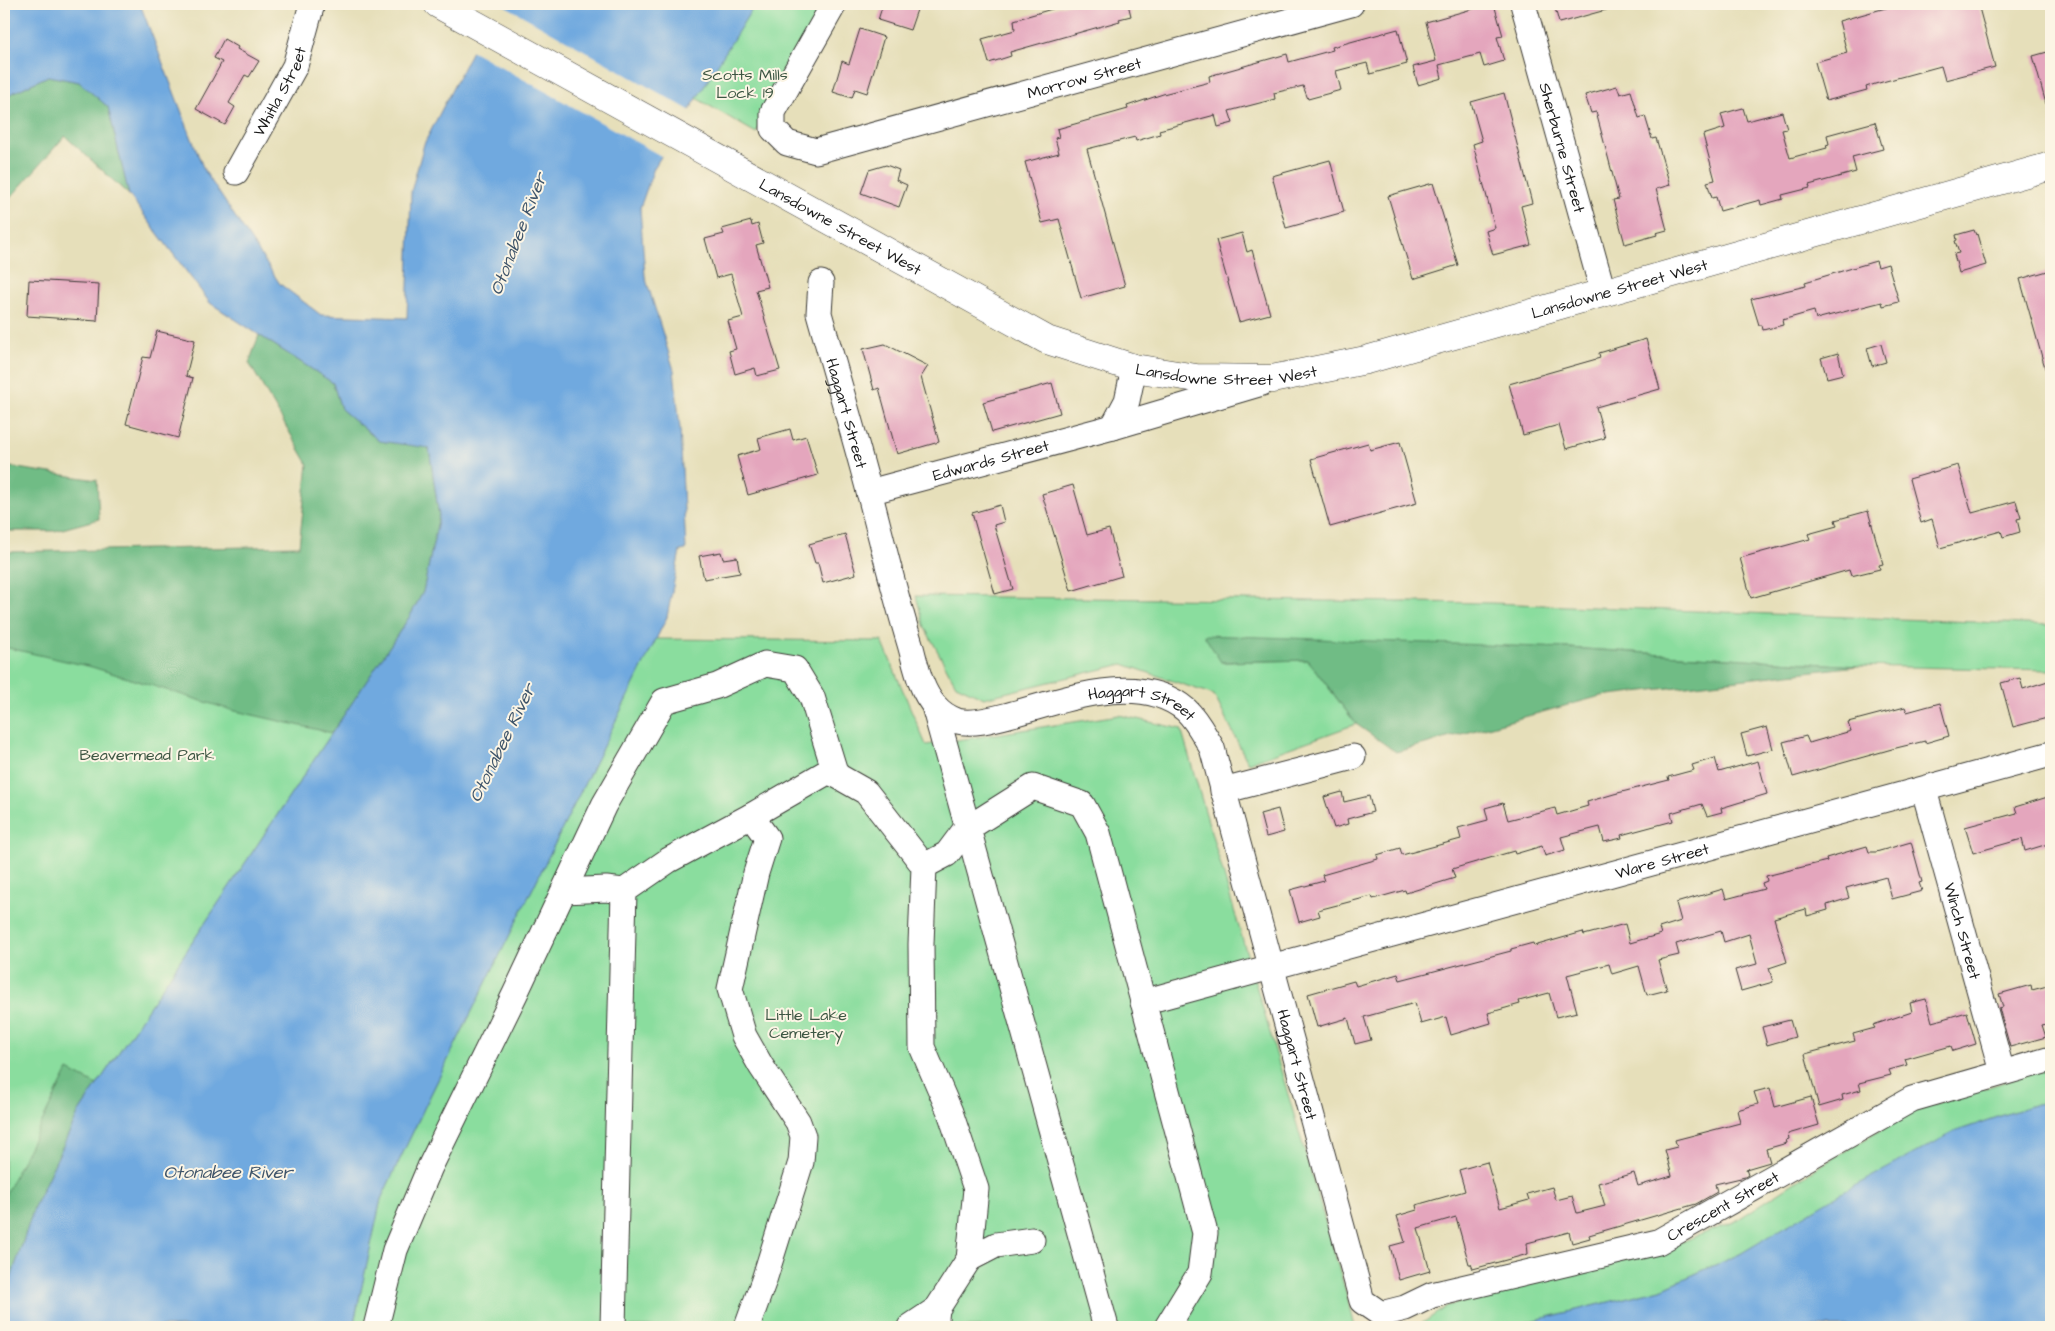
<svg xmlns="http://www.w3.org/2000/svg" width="2055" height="1331" font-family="'Architects Daughter',sans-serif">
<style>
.green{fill:#8add9e;stroke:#537c5d}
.forest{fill:#6fbc85;stroke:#466c50}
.water{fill:#70a9df;stroke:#46627e}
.pier{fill:#e6dfba}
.building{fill:#e4a6bd}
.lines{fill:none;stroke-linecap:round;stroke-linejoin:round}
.minor-casing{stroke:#3a3934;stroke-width:27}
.major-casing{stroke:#3a3934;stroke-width:29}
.minor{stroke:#fff;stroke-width:25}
.major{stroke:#fff;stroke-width:28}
.labels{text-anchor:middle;stroke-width:4;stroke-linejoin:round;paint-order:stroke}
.park-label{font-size:16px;fill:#3d5643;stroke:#fcf5e5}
.street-label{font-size:16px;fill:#1c1c1c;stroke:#fcf5e5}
.water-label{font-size:18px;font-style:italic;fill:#3e546a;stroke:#fcf5e5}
</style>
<rect width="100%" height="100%" fill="#fcf5e5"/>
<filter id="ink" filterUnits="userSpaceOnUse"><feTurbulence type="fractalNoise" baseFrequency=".02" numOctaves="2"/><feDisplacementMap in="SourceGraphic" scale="10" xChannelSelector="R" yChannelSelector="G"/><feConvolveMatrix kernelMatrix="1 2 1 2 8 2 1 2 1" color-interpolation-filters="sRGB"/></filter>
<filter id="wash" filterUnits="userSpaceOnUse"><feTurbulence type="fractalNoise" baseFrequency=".0096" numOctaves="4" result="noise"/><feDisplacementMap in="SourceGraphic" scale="20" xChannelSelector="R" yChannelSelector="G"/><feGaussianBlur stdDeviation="1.12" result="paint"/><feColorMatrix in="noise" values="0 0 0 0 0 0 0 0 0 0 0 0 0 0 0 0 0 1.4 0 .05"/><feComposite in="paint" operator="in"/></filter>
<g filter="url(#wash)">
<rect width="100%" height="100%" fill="#e6dfba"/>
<path class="green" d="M755 4H828L756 133 696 98Z
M916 596 1491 603 2051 625V670L1857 666 1568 648 1221 662 1308 660 1356 724 1248 763 1214 695 1123 664 984 698 956 685 925 628Z
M4 608 410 616 79 1112 35 1205 4 1300Z
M656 639 882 641 926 745 1119 715 1181 729 1350 1306 1355 1327H353L381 1199 429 1098Z
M2051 1067V1102L2036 1104 1954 1132 1740 1254 1661 1289 1508 1327H1417L1447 1306 1663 1249 1734 1222 1818 1167 1913 1111Z"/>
<path class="forest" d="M48 76 79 82 108 107 129 195 65 136 4 205V97Z
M259 335 333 383 341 409 379 441 429 447 439 516 423 592 410 616 332 733 231 710 92 667 4 647V552L299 546 308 464 249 363Z
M4 466 97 480 99 519 55 531H4Z
M1204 635 1568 648 1857 666 1601 696 1396 752 1356 724 1308 660 1221 662Z
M68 1070 97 1085 79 1112 35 1205 4 1300V1197Z"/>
<path class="water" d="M4 4H140L204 170 280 284 321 315 407 318 411 192 424 144 496 4H755L654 168 640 208 645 276 674 370 680 428 686 550 680 551 667 617 429 1098 381 1199 353 1327H4V1300L35 1205 79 1112 410 616 423 592 439 516 429 448 379 441 341 409 333 383 210 303 129 195 108 107 79 82 48 76 4 97Z
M2051 1102V1327H1508L1661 1289 1740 1254 1838 1195 1954 1132 2036 1104Z"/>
<path class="pier" d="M493 4H502L691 111 663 157 469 49Z"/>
<g id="blocks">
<path class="building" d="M883 4H919L910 30 878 20Z
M1069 4H1128L1131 16 1119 19 1120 21 1010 52 1011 56 989 63 982 39 1015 30 1014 20Z
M1490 4H1494L1503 36 1497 37 1504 61 1484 67 1480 54 1439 65 1442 78 1418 85 1413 67 1436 61 1426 22Z
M1554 4H1612L1613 8 1559 23Z
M1900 4H1978L1995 67 1945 80 1941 66 1875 84 1866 87 1867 90 1826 101 1815 62 1847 53 1839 21Z
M860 29 884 37 867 93 855 89 852 98 833 92 842 61 849 64Z
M1398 29 1407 64 1370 74 1367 63 1336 71 1341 90 1308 99 1303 86 1274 93 1275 99 1229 111 1233 123 1218 127 1215 115 1159 130 1160 134 1136 141 1135 137 1087 149 1125 286 1081 298 1059 219 1042 223 1025 162 1059 153 1055 138 1059 137 1057 129 1128 109 1127 106 1163 94 1210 82 1209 76 1287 54 1289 62 1333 50 1332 47Z
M224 39 238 47 237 49 259 61 249 77 245 75 229 103 235 107 225 125 196 109 222 62 214 58Z
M2051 51V103L2046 104 2033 56Z
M1617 86 1620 94 1631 91 1639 118 1645 116 1652 139 1656 138 1670 185 1656 189 1667 230 1656 233 1657 235 1625 244 1613 200 1619 199 1608 157 1596 112 1591 113 1585 95Z
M1504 93 1532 203 1521 206 1531 245 1493 255 1486 231 1495 228 1473 144 1482 141 1471 102Z
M1743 108 1747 121 1782 112 1787 129 1782 130 1790 158 1827 148 1826 145 1829 144 1827 135 1875 122 1883 149 1852 157 1856 172 1809 185 1810 188 1782 195 1783 199 1761 205 1760 200 1720 211 1716 197 1712 198 1707 182 1715 180 1703 135 1725 128 1721 114Z
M1330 160 1344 212 1286 228 1272 176Z
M886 165 899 170 896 180 907 185 899 207 861 193 869 170Z
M1433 183 1458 265 1413 279 1388 196Z
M751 221 752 226 758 224 763 243 756 245 768 287 756 290 780 370 757 376 755 368 735 374 729 351 736 349 728 321 743 317 731 274 716 278 705 239 724 234 722 229Z
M1974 230 1976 235 1977 234 1986 265 1959 273 1954 254 1959 253 1955 241 1957 240 1956 235Z
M1242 233 1247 252 1252 250 1270 314 1239 322 1216 240Z
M1876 261 1878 267 1888 264 1899 302 1883 306 1882 302 1816 319 1814 311 1782 320 1783 325 1763 330 1762 325H1759L1751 299 1806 286 1805 282Z
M2051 270V374L2047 375 2020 279Z
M29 280 99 284 97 321 27 316Z
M157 331 195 340 186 376 193 378 178 438 126 424 143 357 150 358Z
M1646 339 1660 389 1596 407 1605 438 1566 449 1559 425 1523 435 1509 384 1600 358 1599 353Z
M885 344 928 366 921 377 939 442 897 454 879 388 874 390 863 349Z
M1881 344 1886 362 1872 366 1867 348Z
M1838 353 1843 374 1827 378 1821 358Z
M1052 383 1060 413 992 432 983 402Z
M790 429 793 440 806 436 818 475 748 495 737 456 761 449 758 438Z
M1400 442 1417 503 1330 527 1311 459 1368 443 1370 450Z
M1958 465 1972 513 2016 501 2021 518 2017 519 2020 532 2003 537 2001 531 1940 548 1932 519 1921 523 1909 479Z
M1073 485 1087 535 1109 529 1122 576 1071 591 1042 494Z
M1000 505 1004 522 994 525 1013 589 995 594 972 513Z
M1868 511 1883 564 1879 565 1880 569 1851 576 1849 570 1751 598 1740 558 1810 539 1808 534 1837 526 1835 520Z
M845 534 856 574 823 583 818 563H815L809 544Z
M721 552 723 559 737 557 740 573 704 579 699 556Z
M2020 678 2023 689 2051 680V717L2013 727 2001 683Z
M1940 703 1949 736 1925 743V741L1892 749 1793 777 1783 742 1806 736 1809 743 1851 731 1848 722 1905 707 1907 712Z
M1767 727 1773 749 1747 756 1741 734Z
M1715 758 1719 772 1758 761 1767 794 1721 808 1722 812 1707 816 1702 804 1671 813 1673 821 1621 835 1622 838 1604 842 1600 827 1561 837 1565 850 1545 856 1542 846 1515 854 1514 851 1452 869 1455 878 1406 893 1405 890 1373 899 1372 896 1318 910 1320 916 1299 922 1290 890 1324 881 1322 875 1378 859 1377 855 1400 848 1402 855 1461 839 1458 828 1488 820 1485 808 1503 803 1508 820 1555 808 1557 815 1588 806 1587 802 1614 794 1669 780 1668 777 1694 770 1692 765Z
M1342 792 1344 802 1369 796 1373 812 1347 819 1348 824 1334 828 1324 797Z
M2051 796V843L2025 851 2022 839 1973 853 1965 827 2017 813 2015 807Z
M1278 809 1284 832 1266 837 1260 814Z
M1911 842 1922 882 1919 883 1922 891 1892 899 1886 877 1846 888 1849 898 1827 905 1828 910 1807 916 1806 909 1774 918 1787 962 1769 968 1773 982 1741 991 1735 970 1757 964 1749 934 1724 942 1721 931 1676 944 1679 955 1658 960 1667 990 1647 995 1639 966 1612 974 1609 964 1567 975 1577 1012 1556 1017 1549 993 1519 1001 1520 1004 1488 1013 1491 1023 1451 1035 1446 1017 1421 1024 1415 1003 1364 1017 1371 1040 1355 1044 1348 1018 1317 1027 1308 994 1354 981 1356 986 1398 974 1400 980 1511 951V949L1533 943 1534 946 1583 932 1584 935 1625 924 1630 943 1661 934 1659 928 1681 921 1676 903 1723 889 1726 899 1764 889 1762 883 1767 881 1766 876 1827 861 1826 858 1867 846 1869 852H1876Z
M2031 985 2032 990 2051 985V1023L2042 1025 2046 1037 2010 1047 1999 1008 2003 1007 1999 994Z
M1926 999 1932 1022 1967 1012 1976 1044 1953 1051 1951 1046 1905 1059 1907 1065 1889 1070 1891 1075 1859 1083 1861 1090 1842 1095 1843 1100 1819 1107 1805 1054 1855 1041 1853 1034 1875 1028 1873 1025 1912 1012 1910 1003Z
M1790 1020 1795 1037 1767 1045 1762 1027Z
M1770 1088 1775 1107 1811 1097 1819 1125 1788 1134 1789 1139 1786 1140 1787 1143 1766 1149 1770 1162 1746 1169 1748 1175 1745 1177 1715 1184 1717 1192 1696 1204 1589 1235 1590 1238 1572 1243 1569 1232 1527 1243 1528 1254 1473 1269 1471 1264H1469L1456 1217 1418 1228 1430 1271 1399 1280 1390 1246 1405 1242 1397 1216 1417 1210 1416 1205 1465 1191 1459 1170 1487 1162 1500 1208 1529 1200 1527 1194 1552 1187 1556 1200 1572 1196 1577 1213 1605 1206 1598 1183 1634 1173 1638 1186 1672 1176 1665 1150 1677 1147 1675 1140 1740 1123 1737 1110 1758 1104 1754 1092Z"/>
</g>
</g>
<g filter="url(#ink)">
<use href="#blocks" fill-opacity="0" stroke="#3a3934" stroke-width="1"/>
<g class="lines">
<g class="minor-casing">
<g id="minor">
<path id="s1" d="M834 4 773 112V129L787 143 816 151 1351 4"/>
<path id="s2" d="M1523 4 1603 292"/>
<path id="s3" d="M236 172 295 66 312 4"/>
<path id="s4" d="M821 283 819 313C836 374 854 434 870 495 883 545 895 595 910 644 916 665 920 690 935 706 941 713 949 718 957 721 972 725 994 719 1009 715 1061 701 1139 670 1186 710 1197 720 1204 735 1212 748L1362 1301 1381 1314"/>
<path d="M1113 427 1127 401 1134 368"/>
<path id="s5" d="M869 492 1113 427 1262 383"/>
<path d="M934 706 1106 1327"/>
<path id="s6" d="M1924 790 2002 1072"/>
<path d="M1223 791 1353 757"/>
<path d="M924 866 921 944 922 1047 950 1112 976 1189 969 1259 937 1309 935 1327"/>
<path d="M564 891 606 889 624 891"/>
<path id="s7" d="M1143 1002 2051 754"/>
<path d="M969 1259 996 1245 1032 1240"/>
<path id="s8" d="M1381 1314 1405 1308 1432 1295 1658 1242 1912 1099 2051 1059"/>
<path d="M376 1327 395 1250 430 1167 515 994 604 805 664 701 717 686 765 664 795 669 812 697 836 775"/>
<path d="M613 1327 624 891 669 860 751 816 829 771 866 792 924 866 947 854 965 830 1033 787 1082 804 1098 833 1205 1233 1200 1273 1167 1327"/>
<path d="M747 1327 764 1280 801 1162 803 1136 798 1122 761 1066 744 1036 730 989 756 873 767 838 751 816"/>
<path d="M910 1327 937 1309"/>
</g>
</g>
<g class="major-casing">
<g id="major">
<path id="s9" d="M438 4 1047 340 1134 368 1196 378 1272 379 1366 360 2051 166"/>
</g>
</g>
<use href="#minor" class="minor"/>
<use href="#major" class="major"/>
</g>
</g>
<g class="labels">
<g class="park-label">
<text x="745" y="80">Scotts Mills<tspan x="745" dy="18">Lock 19</tspan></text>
<text x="147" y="760">Beavermead Park</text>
<text x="806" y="1020">Little Lake<tspan x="806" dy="18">Cemetery</tspan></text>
</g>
<g class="street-label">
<text dy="6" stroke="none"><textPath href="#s1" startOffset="469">Morrow Street</textPath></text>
<text dy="6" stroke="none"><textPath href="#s3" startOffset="92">Whitla Street</textPath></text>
<text dy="6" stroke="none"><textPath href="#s2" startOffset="149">Sherburne Street</textPath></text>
<text dy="6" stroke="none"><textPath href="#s9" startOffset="460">Lansdowne Street West</textPath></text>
<text dy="6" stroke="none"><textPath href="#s9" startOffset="1285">Lansdowne Street West</textPath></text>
<text dy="6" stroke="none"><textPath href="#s9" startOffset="880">Lansdowne Street West</textPath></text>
<text dy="6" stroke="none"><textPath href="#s4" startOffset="134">Haggart Street</textPath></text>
<text dy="6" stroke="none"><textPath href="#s5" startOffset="126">Edwards Street</textPath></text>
<text dy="6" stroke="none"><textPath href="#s4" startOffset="659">Haggart Street</textPath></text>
<text dy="6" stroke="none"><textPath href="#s7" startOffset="538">Ware Street</textPath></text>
<text dy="6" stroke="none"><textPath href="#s6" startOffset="146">Winch Street</textPath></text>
<text dy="6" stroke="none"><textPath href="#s4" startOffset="1079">Haggart Street</textPath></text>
<text dy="6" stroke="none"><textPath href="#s8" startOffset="361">Crescent Street</textPath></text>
</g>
<g class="water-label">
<text transform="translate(518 234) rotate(-69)" y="6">Otonabee River</text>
<text transform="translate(502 743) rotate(-64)" y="6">Otonabee River</text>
<text x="228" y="1178">Otonabee River</text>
</g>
</g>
<rect width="2055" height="1331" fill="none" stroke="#fcf5e5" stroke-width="20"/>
</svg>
